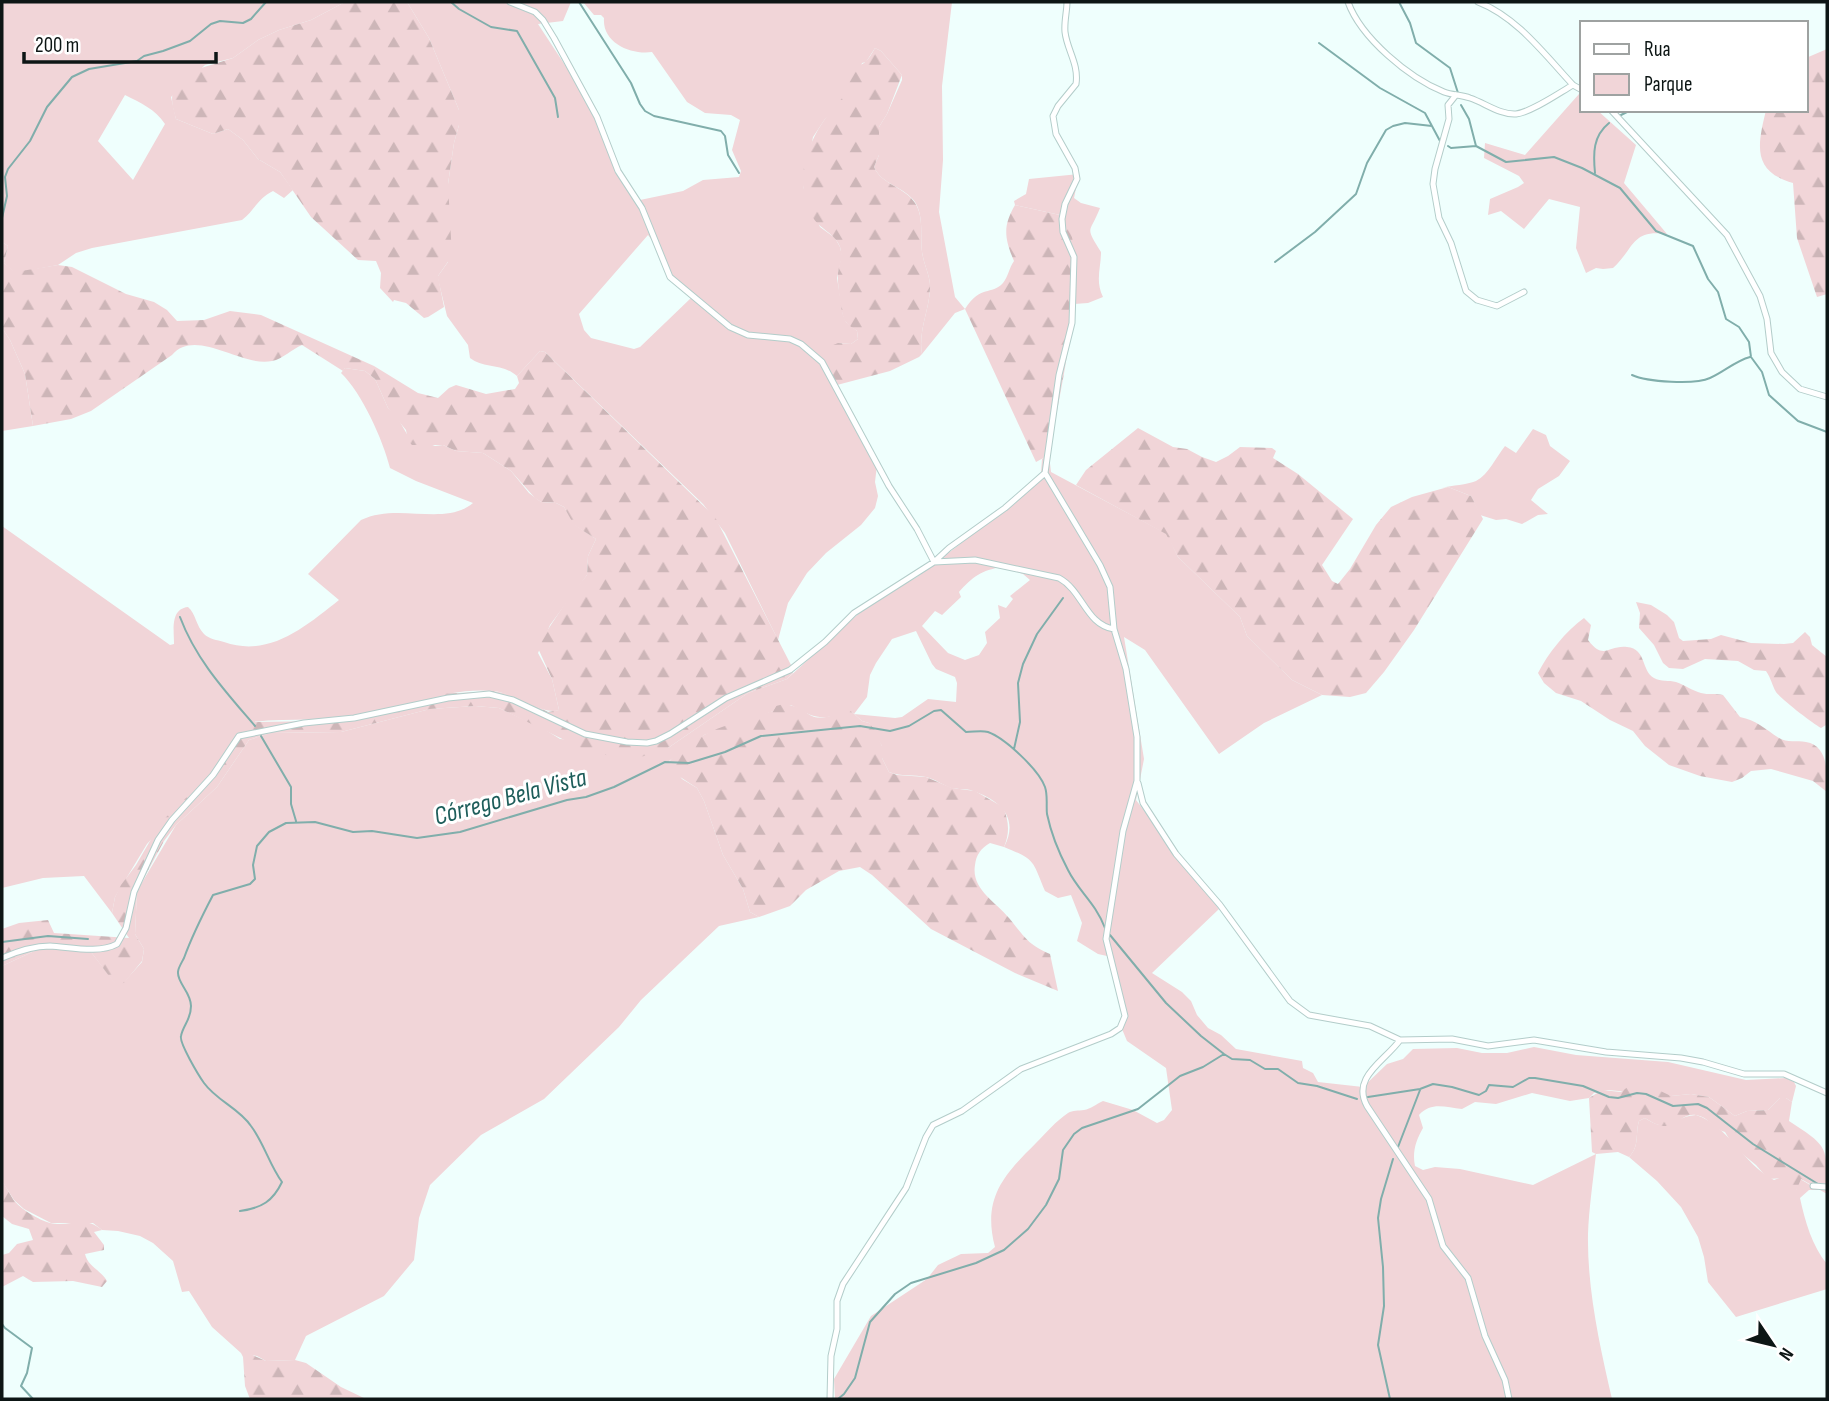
<svg xmlns="http://www.w3.org/2000/svg" width="1829" height="1401" font-family="'Sofia Sans Condensed',sans-serif">
<style>
.green{fill:#f1d5d8;fill-rule:evenodd}
.forest{fill:url(#forest-firs)}
.lines{fill:none;stroke-linecap:round;stroke-linejoin:round}
.stream{stroke:#80aeab;stroke-width:2}
.street-casing{stroke:#b3cdca;stroke-width:7}
.street{stroke:#fff;stroke-width:5}
.labels{text-anchor:middle;stroke-width:6;stroke-linejoin:round;paint-order:stroke}
.water-label{font-size:26px;font-style:italic;fill:#1d5d5a;stroke:#fff}
</style>
<defs>
<pattern id="forest-firs" width="22" height="20" patternUnits="userSpaceOnUse" patternTransform="scale(1.75)"><rect width="22" height="20" fill="#f1d5d8"/><path d="M5 1l3.5 6h-7zM16 11l3.5 6h-7z" fill="#cdb6b8"/></pattern>
</defs>
<rect width="100%" height="100%" fill="#effffd"/>
<path class="green" d="M2 2H345L311 20 279 30 258 40 233 58 205 65 171 97 176 119 213 134 228 129 243 140 258 159 280 172 293 190 284 198 273 191C258 198 254 211 242 220L92 248 76 253 58 265 15 273 4 263 8 246 2 242ZM125 95C141 103 155 109 165 124L133 180 98 141Z
M407 2H571L563 21 538 24 586 97 613 160 640 200 683 191 703 180 739 177 741 171 732 150 740 120 731 115 705 113 687 102 652 52C631 55 602 43 604 18L601 15H594L583 2H952L942 86 943 160 939 212 955 297 965 309 955 313 922 354C918 331 929 311 930 289 931 278 925 267 923 257 919 239 925 218 915 202 905 187 882 185 874 167L879 155V127L887 114 902 80V75L881 51 875 48 866 62 862 63 853 89 825 119 813 137 803 187 820 227 835 238 840 247 842 256 837 278 843 315 846 322 857 331 858 339 851 344 838 343 831 379 837 385 870 445 877 465 875 482 878 496 875 508 861 525 826 553 807 573 788 603 778 640 725 533 703 504 545 352 540 351 517 376C502 363 484 369 470 358L468 345 447 316 438 279V276L448 262V184L454 143 459 125V110L429 38ZM648 235 658 248 669 277 692 297 640 347 634 349 591 338 584 330 579 314Z
M1579 94 1582 97V110H1597L1636 145 1624 183 1667 234C1631 229 1635 248 1613 268L1603 269 1596 268 1586 273 1576 248 1580 207 1549 199 1524 229 1501 211 1488 215 1490 199 1518 187 1524 183 1519 176 1484 158 1485 143 1525 155Z
M1079 174 1074 198 1081 203 1100 208C1090 234 1084 225 1101 252 1101 268 1095 281 1103 297L1088 303 1074 304C1074 271 1078 244 1060 215L1015 205 1014 201 1026 194 1029 179Z
M2 328 10 340 25 374 33 426 2 431Z
M345 368 365 371 375 379 388 408 396 415 408 436 435 446 443 445 456 451 483 453 511 471 529 493 541 502 556 503 564 507 575 525 596 539 588 556 587 575 550 625 538 653 552 679 559 710C542 716 514 692 493 691 446 687 410 707 366 715 328 723 291 717 253 722L212 773 147 844 115 897 112 913 84 876 43 878 2 888V526L170 645 174 644C174 630 170 609 188 607 196 614 196 626 204 634 209 639 217 640 224 642 269 658 305 627 339 600L308 574 361 520C398 502 444 527 473 503L416 481 390 468C383 440 362 393 341 373Z
M1533 429 1546 435 1550 446 1570 461 1559 476 1538 489 1531 500 1548 514 1538 515 1522 524 1506 519 1496 520 1480 515 1471 496 1448 487 1442 488C1452 485 1467 485 1476 481 1489 474 1496 457 1505 446L1516 453Z
M1049 455 1051 472 1167 534 1178 557 1240 617 1247 636 1292 680 1322 695 1264 723 1219 754 1145 650 1124 637 1144 759 1136 800 1219 909 1152 973 1182 992 1191 1001 1197 1015 1208 1028 1221 1035 1236 1049 1302 1061 1303 1068 1313 1073 1318 1082 1363 1087 1387 1064 1403 1059 1413 1049 1457 1048 1482 1053H1507L1534 1047 1576 1055 1668 1062 1746 1080 1786 1078 1794 1082 1796 1086 1792 1102 1786 1098H1780L1768 1110 1747 1111 1735 1116 1709 1097 1691 1094 1671 1096 1608 1090 1594 1093 1589 1098 1570 1101 1532 1093 1496 1104 1475 1102 1462 1109C1446 1108 1432 1101 1419 1115L1423 1128C1416 1140 1412 1152 1415 1166L1423 1170 1435 1167 1460 1169 1533 1185 1596 1154C1593 1181 1589 1208 1588 1234 1587 1289 1600 1347 1612 1399H835L834 1379 871 1316 927 1279 938 1265 961 1254 988 1253 995 1247C982 1198 1004 1175 1036 1143 1046 1133 1056 1121 1068 1113 1073 1110 1078 1111 1084 1110 1091 1109 1096 1104 1103 1101L1133 1110 1157 1123 1164 1120 1172 1110 1166 1068 1127 1041 1122 1029 1123 1001 1107 956 1098 954 1077 941 1082 923 1071 895 1058 898 1045 891C1032 860 1036 860 1004 847 1020 817 999 800 973 791 966 788 958 790 951 788 943 785 935 779 926 777 914 774 901 777 889 772L882 758V746L869 723 862 721 852 712C821 719 819 721 791 705L704 735 669 761 682 779 697 788 704 801 723 855 743 889 750 912 759 917 719 926 641 1000 619 1027 544 1099 481 1135 430 1185 419 1218 414 1260 384 1296 306 1336 295 1360 266 1361 257 1356 241 1353 212 1327 189 1291 182 1292 173 1261 153 1243 140 1236 118 1231 102 1230 93 1223H51L24 1209 14 1200 2 1181V966L41 948 91 952 115 983 124 982 142 962 144 949 135 934 137 891 176 825 217 787 249 740 270 733 341 732 430 709 475 706 499 708 544 729 560 739 668 748 748 693 787 679 869 604 917 577 1011 505 1041 473 1042 459ZM1002 567 1023 574 1030 580 1010 596 1013 599 1006 608 998 605 1000 618 985 632 987 643 979 655 965 660 948 653 922 626 935 611 942 615 961 597 959 592C972 577 982 570 1002 567ZM916 631 932 664 936 669 955 677 957 683 956 702 928 699 902 717 895 718 854 714 867 697 870 675 876 663 892 639Z
M1696 1115C1729 1126 1743 1164 1774 1180L1782 1177 1796 1190 1800 1179 1819 1190H1809L1800 1198C1805 1221 1812 1246 1827 1264V1289L1736 1317 1708 1282 1704 1257 1698 1237 1681 1207 1657 1181 1629 1157C1640 1146 1635 1134 1639 1121L1645 1118C1669 1135 1674 1116 1696 1115Z"/>
<path class="forest" d="M345 2H407L429 38 459 110V125L454 143 448 184 452 256 438 276 444 307 428 317 424 318 406 303 394 300 393 302 380 288 381 273 376 261 358 260 311 217 280 172 258 159 243 140 228 129 213 134 176 119C170 98 170 93 182 74L233 58 258 40 279 30 311 20Z
M875 48 881 51 902 75 887 114 879 127V155L874 167C882 185 905 187 915 203 925 218 919 239 923 257 925 267 931 278 930 289 929 311 918 331 922 354L919 357 890 371 837 385C825 373 821 363 826 348L838 343 851 344 858 339 857 331C853 328 848 325 845 321 841 313 837 282 838 273 839 264 843 257 840 247 835 233 819 229 812 216 787 172 818 118 852 89L846 78C850 68 855 68 864 63 869 59 872 53 875 48Z
M1827 49V294L1817 297 1797 238 1793 183C1751 171 1758 144 1766 110H1806V58Z
M1015 205 1060 215C1064 220 1069 227 1071 233 1075 247 1074 262 1074 277 1074 337 1059 396 1049 455L1036 462 965 309C981 284 991 296 1003 283 1008 277 1009 268 1014 261 1004 237 1003 226 1015 205Z
M2 242 8 246 4 263 15 272 58 265 72 267 126 294 154 302 167 310 177 321 204 320 230 311 261 315 374 366 418 393 438 398 449 388 456 385 486 394 515 389 519 383 517 376 540 351 545 352 715 517 791 665 793 673 787 679 748 693 668 748 641 757H617L589 752 499 708 475 706 430 709 341 732 270 733 249 740 217 787 176 825 164 841 137 891 135 934 144 949 142 961 124 983 115 984 91 952 41 948 2 966V929L19 923 48 920 54 933 129 938 112 913 115 897 121 885 136 865 161 822 212 773 240 729 253 722 323 721 368 715 441 694 493 691 514 695 548 712 559 710 552 679 537 646 572 593 587 575 588 556 596 539 574 525 564 507 556 503 541 502 535 498 511 471 483 453 456 451 443 445H412L408 441 406 430 388 408 375 379 365 371 345 368 343 371 302 345C292 349 283 359 272 361 242 368 196 327 172 355L91 411 71 419 33 426 25 374 10 340 2 328Z
M1138 428 1173 447 1187 449 1202 457 1216 462 1228 456 1240 447 1272 448 1276 451 1273 458 1298 474 1353 519 1322 565 1332 581 1338 584 1350 569 1376 525 1391 507 1412 497 1448 487 1471 496 1483 519 1414 630 1384 672 1366 693 1350 697 1322 695 1292 680 1247 636 1240 617 1178 557 1166 534 1076 485 1086 470Z
M1636 602 1651 605 1667 615 1674 622 1679 638 1683 641 1711 639 1721 635 1751 643 1784 644 1793 643 1805 632 1810 637 1812 645 1827 657 1826 725 1821 728C1812 723 1782 700 1776 692 1772 685 1771 678 1766 671L1754 670 1738 661 1705 659 1683 669 1669 668 1663 663 1654 645 1639 628 1640 613Z
M1584 618 1591 625 1588 640C1604 661 1608 645 1627 647 1647 649 1641 671 1654 678 1661 682 1669 680 1676 682 1685 685 1693 691 1701 693 1708 695 1716 693 1723 695L1740 717C1756 720 1765 729 1779 738 1787 743 1797 740 1806 742 1829 746 1827 774 1827 792L1813 781 1771 769 1751 771 1742 778 1732 782 1700 776 1669 765 1645 746 1633 731 1610 720 1581 701 1556 693 1544 683 1538 673C1548 653 1566 631 1584 618Z
M784 704C816 709 804 728 847 710L852 712 862 721 869 723 875 730 882 746V758L889 772 897 775 926 777 952 788 975 791 1003 807C1009 821 1010 833 1004 847L990 843C981 848 976 855 975 865 971 889 995 901 1009 918 1024 936 1027 944 1050 954L1058 991 1015 973 931 929 872 875 860 867 839 871 806 890 790 906 759 917 750 912 743 889 723 855 704 801 697 788 674 773 667 765C687 734 740 720 773 711L776 706Z
M1635 1085 1652 1087 1671 1096 1691 1094 1709 1097 1735 1116 1747 1111 1768 1110 1780 1098H1786L1792 1102 1789 1121C1829 1147 1827 1146 1827 1194L1801 1179 1796 1191 1782 1178 1768 1179 1756 1165 1734 1147 1725 1132C1713 1129 1709 1117 1696 1115 1677 1112 1676 1139 1645 1118L1639 1121C1635 1134 1640 1146 1629 1157L1618 1152 1596 1154 1592 1152 1589 1098 1602 1090 1621 1092 1629 1086Z
M2 1181C6 1186 9 1193 13 1199 20 1209 39 1220 50 1223 72 1228 81 1213 102 1230L94 1232 104 1245V1250L85 1254C88 1267 101 1270 107 1281L102 1287 73 1281 33 1282 23 1276 2 1287V1255L9 1253 17 1244 33 1240 29 1229 12 1224 2 1216Z
M241 1353H248L266 1361 295 1360 306 1363 341 1387 366 1399H250L245 1386 243 1357Z"/>
<g class="lines">
<path class="stream" d="M451 2 459 9 491 27 517 31 555 98 558 117
M579 2 631 83 640 104 645 111 654 116 721 131 725 136 728 155 739 173
M1399 2 1410 23 1416 43 1450 68 1458 93
M1778 23 1779 22
M1319 43 1380 88 1425 113 1440 141
M1461 105 1469 119 1476 146
M1619 116 1631 110
M1448 146 1451 148 1476 146 1506 162 1554 157 1582 168 1620 188 1656 231 1693 246 1708 279 1718 292 1726 319 1739 327 1749 342 1751 357 1762 372 1769 395 1798 421 1827 432
M1595 173C1593 153 1593 136 1609 123
M2 218 7 196 5 177 8 169 30 141 47 107 72 77 89 69 137 61 144 56 163 51 190 41 211 24 220 21 243 23 251 19 266 2
M1275 262 1315 232 1356 194 1367 163 1386 130 1393 126 1405 123 1432 126
M1632 375C1647 382 1695 385 1710 378 1724 372 1735 361 1750 357
M180 617C196 660 226 692 255 726
M261 736 291 787V804L296 821
M1014 749 1020 722 1018 683 1023 664 1037 634 1063 598
M1110 935 1166 1003 1201 1036 1224 1054 1232 1059 1250 1060 1265 1069H1278L1298 1083 1317 1086 1357 1099
M2 942 48 936 88 939
M1368 1097 1420 1089 1433 1084 1452 1087 1479 1095 1486 1091 1489 1085 1513 1087 1529 1078H1535L1583 1086 1609 1097 1618 1098 1637 1093 1646 1094 1673 1106 1698 1104 1707 1108 1753 1144 1818 1184
M1398 1147 1420 1090
M240 1211C262 1208 273 1201 282 1182 269 1164 264 1143 251 1126 239 1108 217 1101 204 1083 199 1076 179 1043 181 1036 183 1025 191 1020 191 1006 191 992 177 983 178 972 178 968 182 962 184 958 192 936 202 916 213 895L250 884 255 879 253 865 257 846 269 832 286 823 315 822 353 832 372 831 417 838 460 832 567 800 586 797 614 787 665 762 689 763 725 752 761 736 860 726 890 731 909 726 934 711 941 710 966 732C974 732 981 730 988 732 1005 738 1039 770 1045 787 1048 796 1046 805 1047 814 1051 833 1059 853 1068 870 1079 892 1095 902 1105 928
M2 1324 5 1328 32 1348 27 1373 21 1386 33 1399
M838 1399 844 1394 855 1378 870 1322 895 1294 911 1283 976 1263 1004 1250 1028 1229 1046 1205 1059 1179 1063 1150 1074 1134 1082 1128 1138 1109 1180 1076 1203 1067 1224 1054
M1390 1399 1378 1345 1384 1306 1383 1267 1378 1218 1381 1199 1393 1159"/>
<g class="street-casing">
<path id="street" d="M510 2 535 12 543 20 554 38 597 117 618 171 642 208 670 277 730 327 748 335 790 339 801 344 822 362 889 486 917 529 934 562 975 560 1059 578C1083 591 1086 625 1114 629
M1348 2C1361 38 1409 78 1444 92 1452 95 1462 95 1470 98 1485 103 1500 115 1516 114 1532 112 1559 93 1573 85L1582 90
M1478 2C1517 17 1545 55 1573 85
M1456 95 1448 105 1449 119 1435 169 1433 184 1439 218 1451 243 1466 291 1477 300 1497 306 1524 292
M1611 110 1727 235 1760 296 1767 319 1771 353 1782 372 1800 389 1827 397
M1138 783 1143 803 1176 854 1220 905 1290 1001 1309 1015 1370 1026 1400 1040 1452 1039 1488 1046 1534 1040 1606 1052 1681 1058 1703 1062 1744 1074H1784L1827 1093
M2 958C18 951 33 946 50 946 70 947 99 954 117 944L126 928 134 892 158 840 172 820 213 775 239 736 304 723 354 718 448 698 489 694 513 700 585 734 627 742 647 743 656 741 670 734 726 698 790 670 825 642 854 613 934 562 949 548 1005 508 1045 473
M1400 1040C1385 1061 1351 1077 1367 1106L1429 1199 1443 1246 1468 1278 1485 1336 1505 1380 1509 1399
M1813 1186 1827 1187
M830 1399 831 1356 837 1329V1301L843 1284 906 1188 926 1137 933 1125 962 1111 1021 1069 1111 1034 1120 1028 1125 1016 1106 939 1123 831 1137 781V737L1126 669 1114 629 1110 587 1100 565 1045 473 1059 375 1072 323 1074 257 1063 232 1062 219 1065 204 1077 179 1075 168 1056 134 1053 116 1058 106 1076 84C1079 64 1067 50 1065 32 1064 22 1067 11 1067 2"/>
</g>
<use href="#street" class="street"/>
</g>
<g class="labels">
<g class="water-label">
<text transform="translate(510 796) rotate(-15)" y="9">Córrego Bela Vista</text>
</g>
</g>
<rect width="1829" height="1401" fill="none" stroke="#0d1615" stroke-width="7"/>
<rect x="1580" y="21" width="228" height="91" fill="#ffffff" stroke="#9ea2a1" stroke-width="2"/>
<rect x="1594" y="44" width="35" height="10" fill="#ffffff" stroke="#9ea2a1" stroke-width="2"/>
<text x="1644" y="56" font-size="21" fill="#0d1615">Rua</text>
<rect x="1594" y="74" width="35" height="21" fill="#f1d5d8" stroke="#9ea2a1" stroke-width="2"/>
<text x="1644" y="91" font-size="21" fill="#0d1615">Parque</text>
<g transform="translate(1773 1345) rotate(125)" stroke="#ffffff" stroke-width="5" paint-order="stroke">
<path d="M0-5L12 26L0 18L-12 26Z" fill="#0d1615"/>
<text y="-10" font-size="19" font-weight="bold" text-anchor="middle" fill="#0d1615">N</text>
</g>
<path d="M24 52v10h192v-10" fill="none" stroke="#0d1615" stroke-width="3.5"/>
<text x="35" y="52" font-size="21" fill="#0d1615" stroke="#ffffff" stroke-width="5" paint-order="stroke">200 m</text>
</svg>
